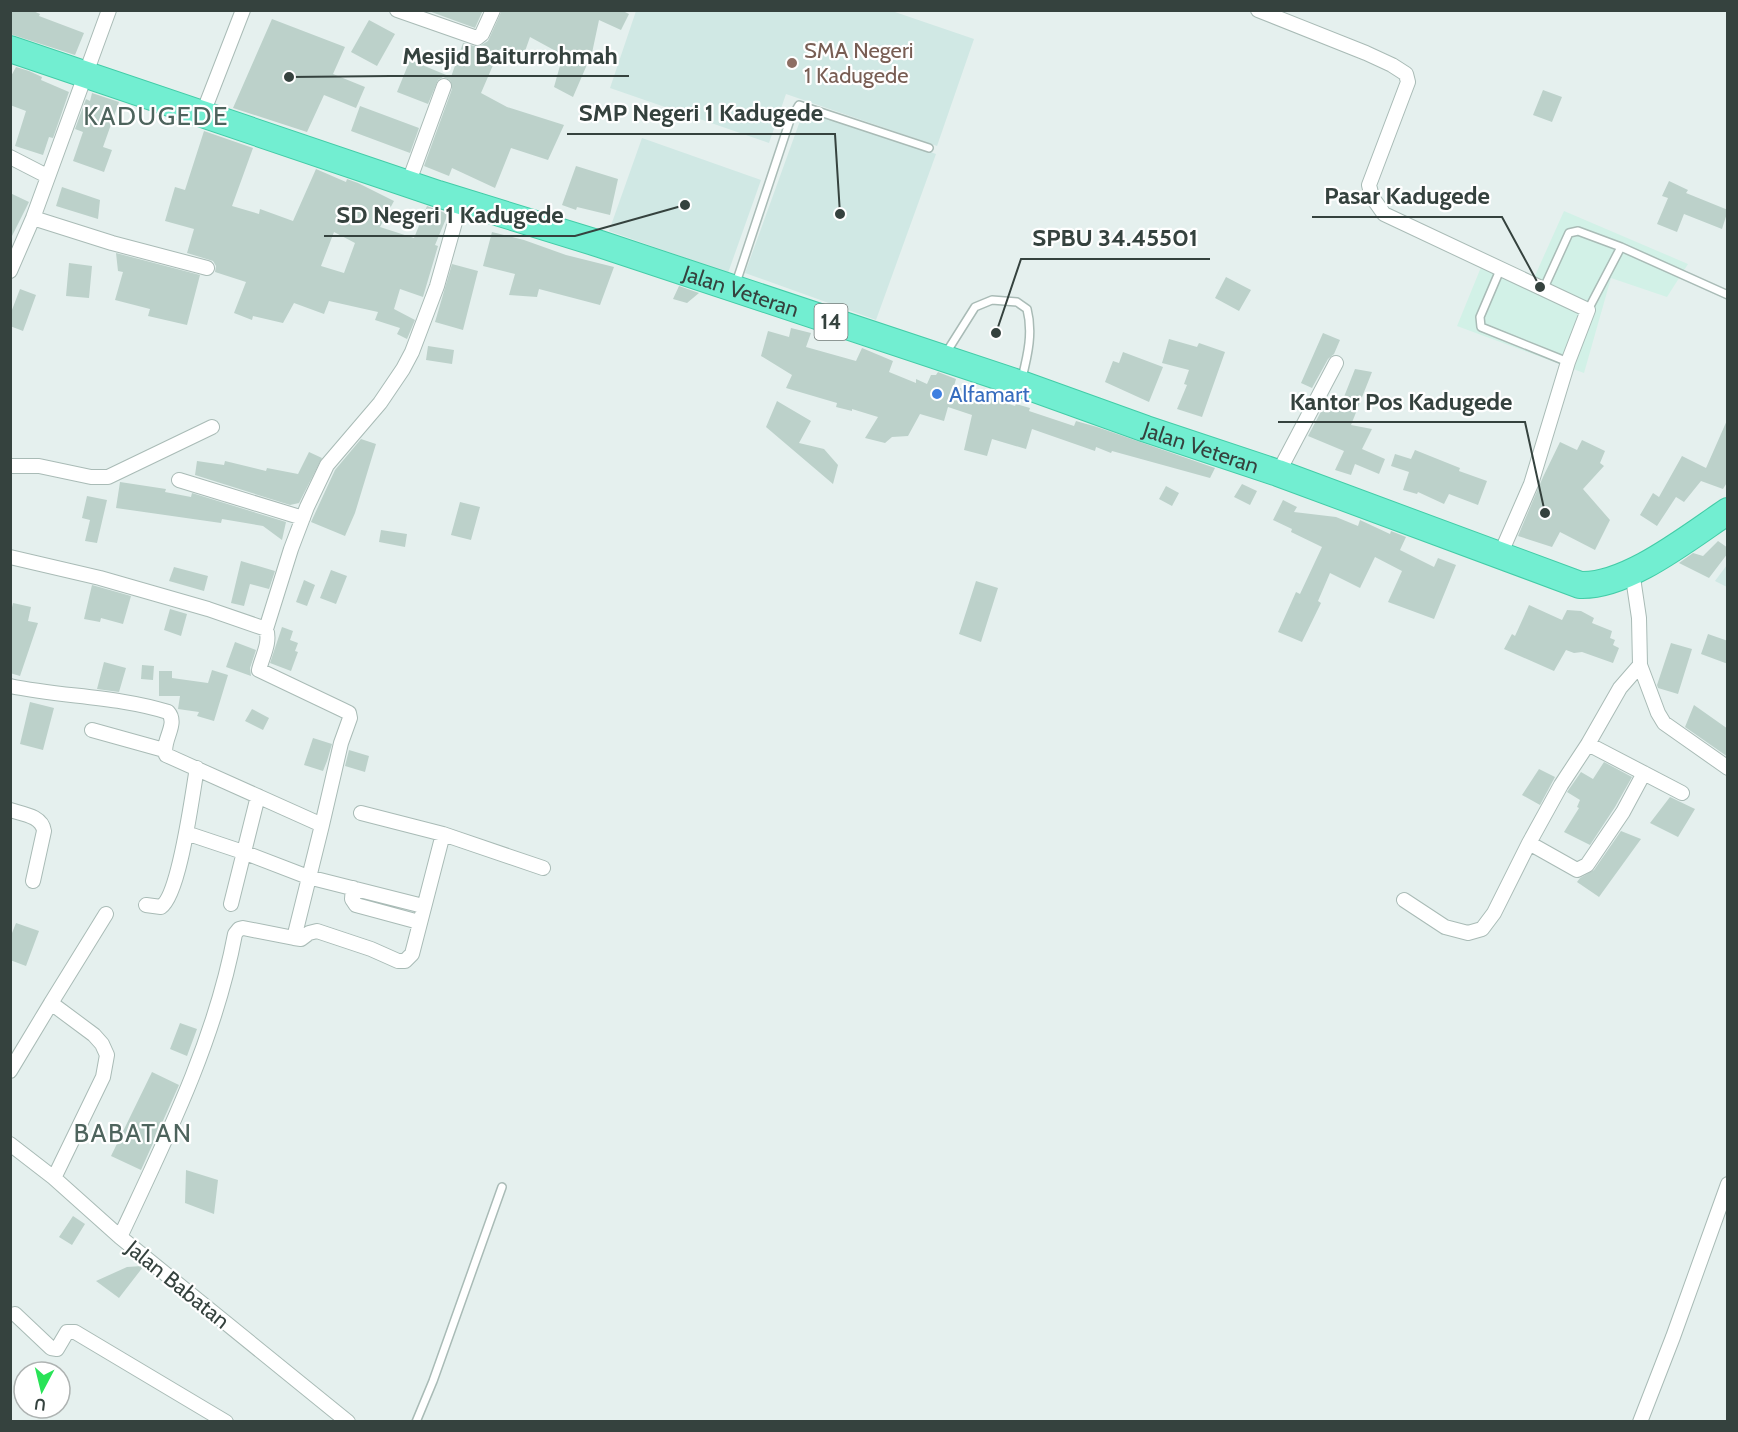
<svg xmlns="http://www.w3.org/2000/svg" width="1738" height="1432" font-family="Cabin,sans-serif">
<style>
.commercial{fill:#d2f1e7}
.education{fill:#d0e8e4}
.building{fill:#bcd1ca;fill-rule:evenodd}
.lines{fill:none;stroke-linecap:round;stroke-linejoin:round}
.lane-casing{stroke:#a9bbb6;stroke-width:10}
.street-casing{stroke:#a9bbb6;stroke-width:16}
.highway-casing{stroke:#43cca7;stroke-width:28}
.lane{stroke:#fff;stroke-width:7}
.street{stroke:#fff;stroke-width:14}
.highway{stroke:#72eed1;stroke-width:26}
.education-dot{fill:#8d6e63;stroke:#fff;stroke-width:2}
.shop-dot{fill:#3f7fe0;stroke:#fff;stroke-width:2}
.labels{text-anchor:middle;stroke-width:4.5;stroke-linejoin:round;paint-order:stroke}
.shield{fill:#fff;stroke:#727b78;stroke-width:1.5}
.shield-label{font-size:21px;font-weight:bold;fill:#35423e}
.education-label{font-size:22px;fill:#785e54;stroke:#fff;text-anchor:start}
.street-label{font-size:22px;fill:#35423e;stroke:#fff}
.shop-label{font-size:22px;fill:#366cbe;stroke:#fff;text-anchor:start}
.quarter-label{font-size:26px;letter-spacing:1.5px;fill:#4e645d;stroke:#fff}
.leader{fill:none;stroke:#35423e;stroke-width:2}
.callout-dot{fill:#35423e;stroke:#fff;stroke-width:2}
.callout-label{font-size:24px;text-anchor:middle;font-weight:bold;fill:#35423e;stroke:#fff;stroke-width:4.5;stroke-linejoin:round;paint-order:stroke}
</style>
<rect width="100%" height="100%" fill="#e5f0ee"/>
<path class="commercial" d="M1564 211 1688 264 1667 297 1611 278 1584 373 1457 326 1486 255 1534 278Z"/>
<path class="education" d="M636 11H892L974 39 937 146 786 94 769 143 610 88Z
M805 107 936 154 876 320 745 273Z
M642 138 761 180 728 273 609 231Z
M1727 565V587L1715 581Z"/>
<path class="building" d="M10 10H31L40 14 39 16 84 33 75 55 10 34Z
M426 10H483L475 28Z
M502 10H621L629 14 621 30 599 20 592 53 573 97 554 87 563 55 530 37 523 57 500 49 481 93 507 107 564 125 548 160 511 148 495 188 452 168 449 176 424 166 452 89 450 80 443 77 438 80 428 104 397 92 410 60 451 77 463 43 478 47 488 41Z
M272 19 345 47 333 74 365 87 356 108 324 95 307 132 233 108Z
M369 20 395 34 377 66 351 52Z
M16 67 29 71 42 77 41 80 69 92 53 138 49 137 43 155 15 146 26 111 10 105V78Z
M1543 90 1562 97 1552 122 1533 115Z
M92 93 119 102 103 147 112 150 104 172 73 161 83 132 75 129 86 99 90 101Z
M360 106 419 128 410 153 351 131Z
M204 131 253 148 232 206 259 214 260 209 293 221 316 169 346 182 347 179 358 183 394 201 380 227 414 238 427 206 448 214 435 245 438 246 423 297 400 289 394 309 415 320 407 339 397 334 400 328 375 320 378 312 329 301 324 314 294 303 283 323 253 316 252 320 234 313 246 282 215 272 216 266 213 261 187 253 194 229 165 221 175 187 185 190ZM334 232 355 243 344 273 321 266Z
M576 166 618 179 610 215 577 207 576 210 562 205Z
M1669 181 1688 190 1686 193 1728 210 1722 229 1684 214 1677 232 1657 224 1668 198 1662 196Z
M62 187 100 200 98 219 56 206Z
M10 193 29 202 10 240Z
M492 232 524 240 566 255 614 267 600 305 539 289 537 297 509 295 515 274 483 266Z
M116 253 200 275 187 325 148 316 150 309 115 300 123 272 118 271Z
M69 263 92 266 89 298 66 296Z
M452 264 478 271 463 330 435 322Z
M1226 277 1251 290 1239 311 1215 298Z
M679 286 699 293 687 303 673 299Z
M20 289 36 295 23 331 10 326V315Z
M791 328 811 333 806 347 856 361 862 348 893 361 889 372 916 383V379L927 384 931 375H936L938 372 956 379 954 386 984 396 1015 406 1016 404 1030 408 1029 411 1074 426 1076 421 1097 427 1215 468 1210 478 1112 451 1111 453 1096 447 1095 451 1032 429 1026 449 992 439 987 456 964 450 972 415 948 407 944 421 920 414 908 436 892 437 885 443 865 438 878 417 852 409V411L836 407 837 403 786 388 792 375 761 356 768 331 789 337Z
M1323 333 1340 340 1334 354 1328 359 1312 388 1301 383Z
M1169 339 1197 347 1199 343 1225 352 1202 417 1177 409 1187 385 1184 384 1189 370 1162 363Z
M428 346 454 350 452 364 426 360Z
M1123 352 1163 367 1149 402 1105 382 1113 361 1119 363Z
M1355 369 1372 372 1351 425 1372 429 1362 449 1385 459 1379 474 1355 464 1351 475 1335 470 1344 451 1308 436 1324 406 1338 412Z
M777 401 811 421 799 443 824 449 838 465 833 484 766 427Z
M1728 418V481L1723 489 1701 481 1684 502 1676 497 1657 526 1640 515 1653 493 1659 497 1682 456 1706 468Z
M361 439 376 444 355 513 345 536 311 522 335 470Z
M1582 440 1605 451 1600 463 1604 466 1583 489 1610 520 1595 550 1560 532 1552 547 1518 536 1543 477 1560 442 1577 450Z
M1415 450 1460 468 1459 471 1487 481 1478 505 1449 494 1444 504 1418 492 1417 494 1403 490 1409 472 1391 466 1395 454 1411 459Z
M309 452 322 458 299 503 290 505 195 475 197 461 224 465 225 461 266 471 267 468 298 474Z
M120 482 166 489 165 492 191 497 192 493 286 522 282 540 263 526 222 519 221 523 116 508Z
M1242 484 1257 491 1250 505 1234 497Z
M1166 486 1179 493 1172 506 1159 499Z
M87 496 107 500 97 543 85 541 90 520 82 518Z
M1283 500 1297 507 1294 512 1336 517 1358 526 1360 520 1390 534 1391 531 1406 537 1400 550 1434 567 1438 558 1456 565 1434 619 1388 602 1402 571 1375 557 1360 588 1330 573 1318 601 1321 603 1302 642 1278 632 1296 592 1300 594 1322 547 1291 532 1292 529 1273 520Z
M460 502 480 507 471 540 451 535Z
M381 530 407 534 405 547 379 542Z
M1718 541 1728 548V553L1709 578 1679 563 1693 553 1703 556Z
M241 561 275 571 269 589 250 584 244 606 231 603Z
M174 567 208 576 204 591 169 581Z
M331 570 347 576 336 604 320 598Z
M304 580 315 585 307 606 296 602Z
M976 581 998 588 981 642 959 634Z
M92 585 131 596 123 624 101 618 100 622 84 619Z
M13 603 31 607 28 621 38 623 20 676 10 673V616Z
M1529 605 1562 620 1567 610 1581 611 1594 618 1592 623 1612 631 1610 638 1615 640 1613 645 1619 648 1613 663 1582 652 1574 653 1566 650 1554 671 1504 649 1512 634 1515 636Z
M170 609 187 614 181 636 164 630Z
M282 627 293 631 290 640 298 643 295 651 298 652 291 671 270 663Z
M1708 634 1728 641V664L1701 654Z
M235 642 256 650 250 668 251 676 226 667Z
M1671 643 1692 649 1678 694 1658 688 1657 685Z
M104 662 126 668 119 692 97 689Z
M142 665 154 666 153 680 141 679Z
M212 670 228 675 214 721 197 716 199 712 178 709 180 696H159V671H172V678L208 683Z
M30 702 54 708 43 750 20 744Z
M1694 705 1728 729V757L1685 727Z
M252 709 269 718 263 730 245 721Z
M313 738 332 744 327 761 323 771 304 765Z
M349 750 369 756 365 772 345 766Z
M1604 762 1632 777 1615 807 1590 845 1564 832 1579 808 1577 807 1580 800 1567 792 1581 772 1593 779Z
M1539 769 1555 777 1540 805 1522 795Z
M1670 797 1695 809 1678 837 1650 823Z
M1621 831 1641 839 1599 897 1577 882 1580 878 1594 870Z
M16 923 39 931 26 966 10 960V938Z
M180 1023 197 1029 187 1056 170 1049Z
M152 1072 179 1085 141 1170 111 1156Z
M186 1170 218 1180 214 1214 185 1203Z
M73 1216 85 1224 72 1245 59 1237Z
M142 1266 143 1267 119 1298 96 1281 127 1267Z"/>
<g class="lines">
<g class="lane-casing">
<path id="lane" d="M1500 270 1480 317 1481 327 1568 362
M736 283 790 120 799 105 929 148
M1543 290 1569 233 1578 231 1621 247
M1588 310 1621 247 1728 295
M946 353 975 307 992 300 1017 302 1027 309C1033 332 1028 354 1022 378
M416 1422 433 1381 502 1187"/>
</g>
<g class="street-casing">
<path id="street" d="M397 10 477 38 482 34 493 10
M1258 10 1366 53 1392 65 1406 74 1408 82 1369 185 1372 197 1384 214 1588 310 1568 362 1531 484 1500 555
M203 113 243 10
M10 157 47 176
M408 184 444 86
M33 218 112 243 207 268
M10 271 33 218 109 10
M10 466H39L91 477H108L212 427
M1278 473 1336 363
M179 480 303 518
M10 557 100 578 208 609 266 629C271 642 262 657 259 670L343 710 349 713 350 718 341 743 322 825
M266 629 291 549 307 507 327 465 380 403 403 369 412 352 437 286 457 215 464 203
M1640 665 1658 713 1664 723 1728 768
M10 686C62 697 117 696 168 712 179 724 161 741 166 755L322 825 294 938 243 928 239 929 235 934C215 1041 166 1139 120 1237
M92 730 164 750
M1588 744 1682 793
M10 810C23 814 42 816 44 831L33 881
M361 813 443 834 543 868
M186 833 243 852 308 877 423 906
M1529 843 1577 870 1587 865 1623 812 1644 773
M353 888 352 899 356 905 419 922
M1404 900 1445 927 1468 933 1482 929 1494 913 1529 843 1561 785 1588 744 1620 688 1640 665 1639 618 1632 571
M231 904 258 796
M146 905 161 907C180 894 192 795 197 768
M294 938 301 939 309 933 317 931 371 949 398 961H405L412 954 443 834
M10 1071 51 1003
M10 1144 54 1178 120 1237 348 1422
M54 1178 103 1077 107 1055 102 1044 94 1035 51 1003 106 914
M15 1314 51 1348 57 1349 67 1332H75L226 1422
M1640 1422 1673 1337 1728 1184"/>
</g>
<g class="highway-casing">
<g id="highway">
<path id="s1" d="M10 49 438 194 600 244 1021 384 1146 429 1278 473 1580 585C1627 587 1689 537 1728 511"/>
</g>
</g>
<use href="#lane" class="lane"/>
<use href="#street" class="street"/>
<use href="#highway" class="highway"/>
</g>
<circle class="education-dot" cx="792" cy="63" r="6"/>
<circle class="shop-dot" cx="937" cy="394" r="6"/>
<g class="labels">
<rect class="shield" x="814.5" y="304" width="33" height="36" rx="4.5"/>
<g class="shield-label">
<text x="831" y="329">14</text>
</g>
<g class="education-label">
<text x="804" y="58">SMA Negeri<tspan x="804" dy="25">1 Kadugede</tspan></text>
</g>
<g class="street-label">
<text dy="8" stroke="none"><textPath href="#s1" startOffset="770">Jalan Veteran</textPath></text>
<text dy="8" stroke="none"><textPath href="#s1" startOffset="1256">Jalan Veteran</textPath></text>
<text transform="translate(178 1284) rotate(39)" y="8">Jalan Babatan</text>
</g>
<g class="shop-label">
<text x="949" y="402">Alfamart</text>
</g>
<g class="quarter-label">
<text x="156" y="125">KADUGEDE</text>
<text x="133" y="1142">BABATAN</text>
</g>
</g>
<path class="leader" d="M289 77L390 76H629M840 214L835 134H567M1540 287L1502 217H1312M685 205L575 236H324M996 333L1021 259H1210M1545 513L1525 422H1278"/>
<g class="callout-dot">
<circle cx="289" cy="77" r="6"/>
<circle cx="840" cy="214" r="6"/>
<circle cx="1540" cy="287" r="6"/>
<circle cx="685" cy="205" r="6"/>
<circle cx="996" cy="333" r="6"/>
<circle cx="1545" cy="513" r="6"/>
</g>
<g class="callout-label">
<text x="510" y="64">Mesjid Baiturrohmah</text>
<text x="701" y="121">SMP Negeri 1 Kadugede</text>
<text x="1407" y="204">Pasar Kadugede</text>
<text x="450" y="223">SD Negeri 1 Kadugede</text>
<text x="1115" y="246">SPBU 34.45501</text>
<text x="1401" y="410">Kantor Pos Kadugede</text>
</g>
<rect width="1738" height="1432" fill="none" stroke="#35423e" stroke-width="24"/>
<g transform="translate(42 1390) rotate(187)"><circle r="28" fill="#ffffff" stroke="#aeb3b2" stroke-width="1.5"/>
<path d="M0-4.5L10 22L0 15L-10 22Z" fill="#29e357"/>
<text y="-9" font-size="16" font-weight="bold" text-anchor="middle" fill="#35423e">U</text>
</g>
</svg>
